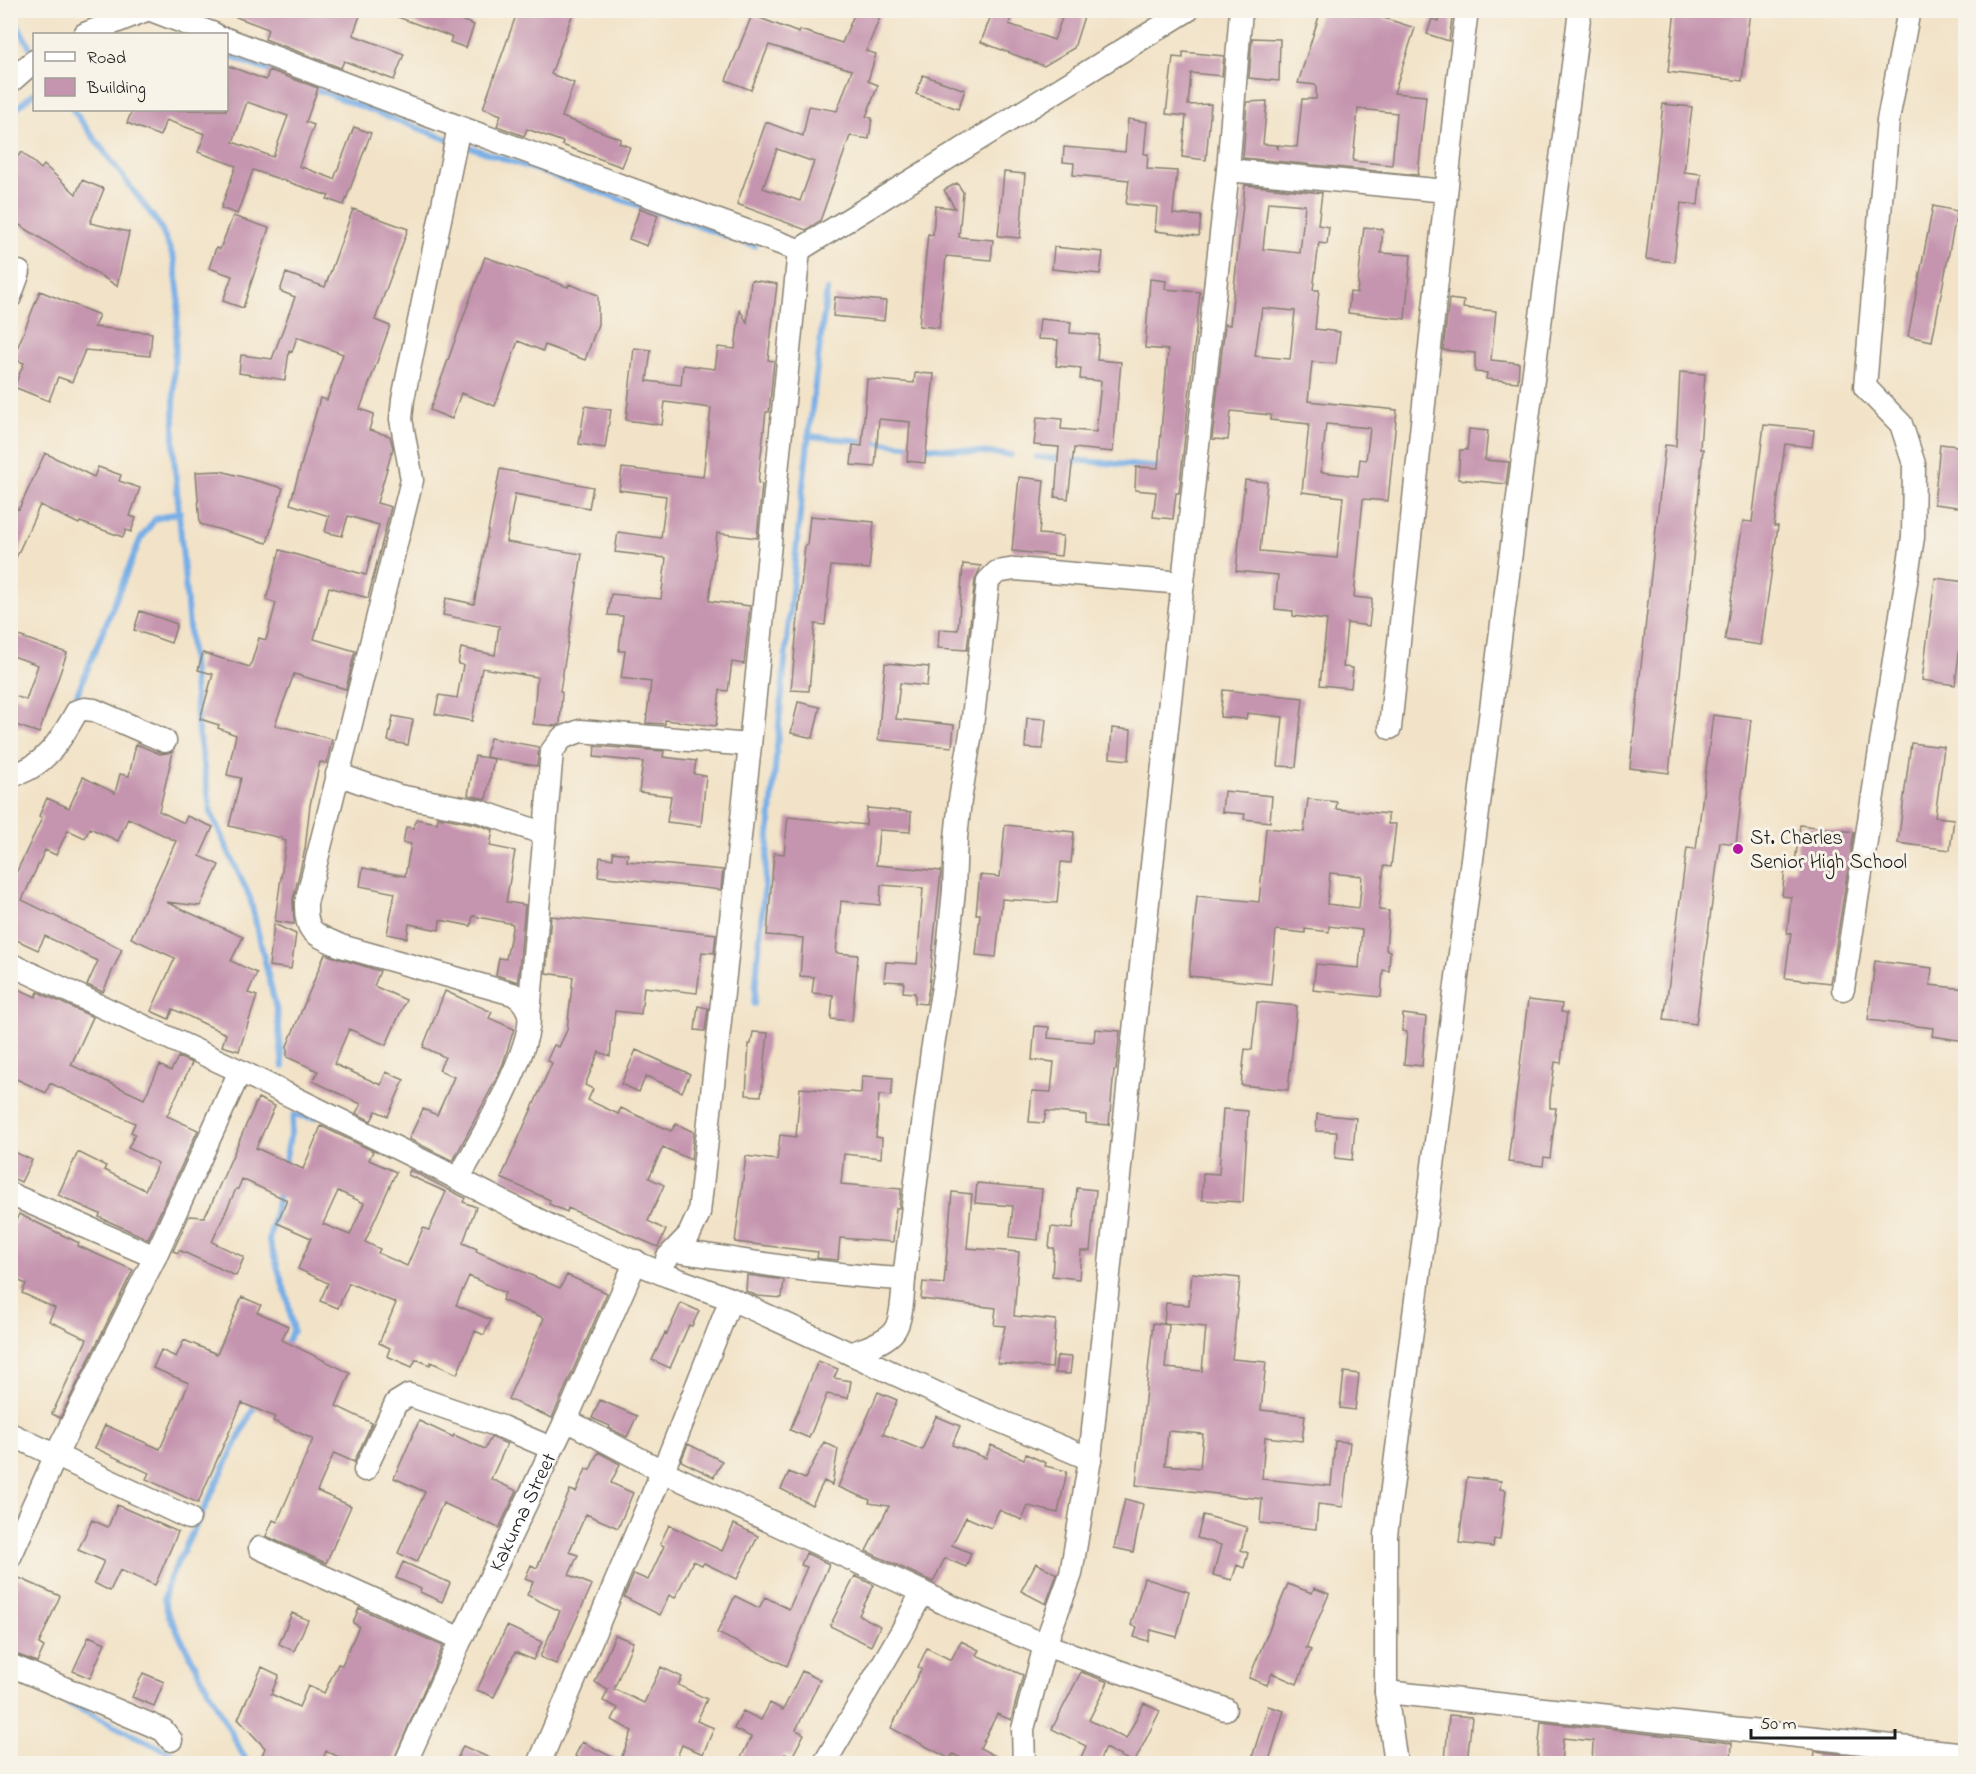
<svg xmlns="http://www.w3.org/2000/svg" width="1976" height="1774" font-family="'Indie Flower',sans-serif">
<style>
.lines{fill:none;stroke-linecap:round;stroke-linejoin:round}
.stream{stroke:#77aee6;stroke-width:6}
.building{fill:#c594af;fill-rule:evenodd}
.minor-casing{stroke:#878072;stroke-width:25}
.minor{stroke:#fff;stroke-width:22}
.poi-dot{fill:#b5179e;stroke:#f7f3e8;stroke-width:2}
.labels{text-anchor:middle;stroke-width:6;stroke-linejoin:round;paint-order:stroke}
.poi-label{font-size:21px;fill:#1c1c1c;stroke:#f7f3e8;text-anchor:start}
.street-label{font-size:21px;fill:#1c1c1c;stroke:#f7f3e8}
</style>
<rect width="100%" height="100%" fill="#f7f3e8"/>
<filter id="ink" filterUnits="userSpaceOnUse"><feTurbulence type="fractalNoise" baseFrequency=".0167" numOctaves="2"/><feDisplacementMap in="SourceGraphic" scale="12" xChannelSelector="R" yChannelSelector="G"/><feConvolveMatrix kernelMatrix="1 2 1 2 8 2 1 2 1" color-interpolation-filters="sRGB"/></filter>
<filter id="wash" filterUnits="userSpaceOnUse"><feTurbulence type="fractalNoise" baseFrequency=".008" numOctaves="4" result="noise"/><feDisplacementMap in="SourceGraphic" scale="24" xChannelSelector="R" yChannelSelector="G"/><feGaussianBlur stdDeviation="1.35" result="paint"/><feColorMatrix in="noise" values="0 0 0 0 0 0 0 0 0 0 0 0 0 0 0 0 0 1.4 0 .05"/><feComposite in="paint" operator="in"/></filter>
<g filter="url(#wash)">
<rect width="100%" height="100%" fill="#f2e3c8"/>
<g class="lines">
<path class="stream" d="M10 11 29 46
M226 55 275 73
M310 87 452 141
M73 110 160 226 174 259 179 297 174 365V456L198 730 211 813 250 898 277 1013 283 1067
M10 114 34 93
M461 144 755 246
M808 436 1011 455
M1037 457 1164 468
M72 707 140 540 155 519 180 512
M754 1004C775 766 795 528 827 290
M284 1167 294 1115 315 1118
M280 1189 269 1240 288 1301 293 1331 283 1349
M43 1691 193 1764
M248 1764 168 1614 164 1599 168 1582 257 1401"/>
</g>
<g id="blocks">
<path class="building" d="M223 10H362L353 35 404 54 394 80 344 61 341 68 265 39 268 29 223 12Z
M384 10H434L474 25 466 48 450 42 452 37 384 12Z
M518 10H574L551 74 574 83 562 117 621 139 619 143 630 147 622 167 562 145 563 142 527 129 524 136 497 126 501 115 483 108Z
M856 10H883L866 51 876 54 868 81 878 85 866 117 872 118 869 139 850 136 820 221 806 230 737 204 766 122 803 136 809 106 837 111 852 70 769 45 751 90 726 80 752 15 799 33 800 30 842 43ZM777 149 814 162 800 201 763 188Z
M993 10H1014L1009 24 1054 40 1065 10H1086L1074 48 1044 66 981 42Z
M1321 10H1372L1371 14 1415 28 1394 93 1426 96 1418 175 1243 158 1247 102 1267 101 1263 144 1276 145 1278 148V145L1297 147 1302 99H1316V85L1298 83ZM1358 109 1397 113 1392 165 1353 161Z
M1442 10H1453L1449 41 1427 34 1432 19 1439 21Z
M1675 10H1750L1742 81 1668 72Z
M1252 38 1280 39 1279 81 1249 78Z
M1183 52 1224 56 1222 76 1191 73 1188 105 1211 104 1206 160 1182 157 1186 116 1166 114 1173 57 1183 58Z
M226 65 266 80 269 70 318 88 306 122 314 125 299 166 334 179 354 127 371 133 344 205 327 199 329 196 253 170 237 214 221 208 236 166 198 152 205 134 166 120 160 136 127 123 132 110H226ZM247 102 288 116 273 157 233 142Z
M923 75 965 90 958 109 916 94Z
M1663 104 1692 107 1684 172 1701 174 1698 205 1681 203 1674 262 1646 259Z
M1128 119 1147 122 1144 154H1148L1147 169 1177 171 1173 214 1201 216 1199 236 1155 231 1157 207 1126 204 1129 180 1073 175 1074 163 1063 162 1064 147 1125 152Z
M22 152 41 169 44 165 76 194 82 180 104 189 90 223 129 232 117 286 10 219V164Z
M1004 172 1025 174 1020 238 998 236Z
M957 183 963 192 959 237 993 240 991 260 946 256 939 328 919 326 928 234 933 235 935 206 955 208 944 190Z
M1245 185 1322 193 1318 225 1329 227 1327 244 1319 243 1313 290H1319L1315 329 1340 332 1336 364 1312 362 1308 401 1397 410 1388 501 1363 499 1354 597 1372 599 1369 626 1347 623 1343 667 1353 668 1351 688 1320 685 1327 620 1293 616V611L1275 609 1278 575 1236 571 1245 480 1267 482 1260 551 1337 558 1343 497 1302 492 1309 424 1270 420 1271 415 1231 411 1228 440 1212 439 1225 324 1230 325ZM1268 202 1305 205 1300 253 1263 249ZM1262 308 1295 311 1290 359 1255 356ZM1326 424 1370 428 1366 460 1360 459 1358 476 1321 472Z
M1933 206 1957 211 1932 341 1908 336Z
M640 208 658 215 647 246 629 239Z
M353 209 408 229 375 320 390 326 360 409 374 414 369 430 390 436 393 448 377 503 391 507 368 598 329 587 314 639 355 651 346 689 294 674 275 725 332 739 327 763 320 762 310 805 305 849 293 900 294 924 275 921 286 841 282 840V838L229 826 241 778 227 775 236 735 218 728 219 725 200 719 213 674 198 670 203 653 250 667 259 638 266 640 276 603 266 600 280 550 366 575 379 525 348 516 342 536 325 532 329 516 290 504 320 398 327 400 343 354 297 337 292 352 289 351 285 380 239 373 241 355 272 359 295 297 280 291 286 273 325 287Z
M233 216 269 228 243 308 223 301 232 276 209 268 216 248 220 249Z
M1364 227 1383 229 1381 253 1411 255 1405 319 1348 313 1350 292 1357 293Z
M1054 247 1103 252 1100 274 1052 269Z
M485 257 568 287 569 284 598 295V324L585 360 545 345 543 351 518 341 495 406 461 393 452 419 430 410Z
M1150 279 1166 281 1165 289 1200 292 1179 493H1176L1173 519 1153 517 1156 492 1135 490 1136 467 1158 468 1168 350 1145 348Z
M751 280 777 284 768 360 774 361 769 412H766L761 455 758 483 762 484 757 538 717 533 709 601 750 606 744 664 732 662 728 691 720 690 716 726 665 720V724L646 723 651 682 621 678 625 651H619L623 616 608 615 611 594 661 599 666 558 615 552 618 532 661 538 666 496 619 490 622 468 703 477 711 408 665 402 662 425 626 420 634 348 651 350 647 381 681 385 683 365 715 369 718 347 735 349 740 310 747 323Z
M40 291 99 315 94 327 152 333 150 356 85 350 72 382 58 377 49 401 14 387 24 363 13 359Z
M835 297 886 301 884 321 833 316Z
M1449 299 1464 301 1463 308 1496 311 1491 360 1519 363 1518 382 1486 379 1487 373 1475 372V353L1443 350Z
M1040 319 1071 322 1070 333 1099 335 1097 360 1121 362 1113 452 1074 448 1068 499 1055 497 1059 447 1034 445 1037 417 1062 419 1061 429 1096 432 1101 381 1080 379 1081 368 1056 366 1058 340 1038 339Z
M1680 372 1705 374 1700 449H1703L1697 512 1698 513 1669 773 1630 768 1665 445 1676 446Z
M915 373 934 374 925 463 907 461 910 422 879 419 875 467 851 465 853 445 862 446 867 379 914 383Z
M585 406 611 410 605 448 579 444Z
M1764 425 1814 430 1812 447 1785 444 1774 526H1778L1761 645 1725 640 1743 521 1752 522Z
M1469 429 1488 431 1485 460 1509 462 1506 484 1458 479 1460 450H1467Z
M1940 444 1965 447V508L1934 504Z
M45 453 94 477 98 467 121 475 119 481 140 488 130 516 136 518 131 532 126 530 123 537 80 522 79 524 40 505 10 571V522L17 508 19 509Z
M500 469 593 487 589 508 515 494 506 542 582 554 560 691 562 692 560 724 556 726 533 724 537 677 482 668 472 721 435 714 439 695 457 698 463 665 458 664 461 648 495 655 499 626 443 615 446 598 474 604Z
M221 471 283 488 267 543 200 524 196 472Z
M1019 477 1044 480 1039 534 1063 536 1061 556 1012 551Z
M810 516 874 522 869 569 831 566 825 625 815 624 809 691 791 690 805 545H807Z
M963 564 981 566 975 580 967 650 938 648 939 629 958 630Z
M1935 578 1965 582V607L1955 685 1922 680Z
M140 611 177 624 171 643 134 630Z
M10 633 67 653 39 733 10 723V694L26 700 38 665 10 655Z
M885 663 929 667 927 686 900 683 896 719 954 725 952 747 878 740Z
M1223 690 1303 698 1296 767 1278 766 1283 717 1247 713 1246 719 1220 717Z
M798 702 820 707 813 738 791 733Z
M1713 715 1751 720 1736 844 1720 842 1696 1024 1664 1020 1687 848 1696 849Z
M393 716 413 720 408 745 388 741Z
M1027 718 1046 719 1043 749 1025 748Z
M1112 728 1131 730 1129 760 1110 758Z
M490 738 539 747 537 766 486 757Z
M1911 743 1944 747 1935 817 1954 819 1950 850 1898 843Z
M136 744 160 754 173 752 159 811 184 823 187 816 213 827 200 856 219 865 200 906 166 902 243 937 231 961 257 973 248 993 257 996 239 1051 222 1046 226 1034 173 1009 169 1019 151 1011 175 958 131 938 176 841 128 818 118 841 90 828 85 838 68 830 56 855 45 850 22 900 122 949 103 992 87 985 98 961 45 936 38 950 10 937V886L42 818 39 816 47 798 69 808 83 777 115 793 120 774 129 776Z
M595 746 664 751 663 757 696 761 694 774 706 776 701 826 667 822 671 796 639 792 643 762 594 757Z
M475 756 494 759 486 799 468 795Z
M1224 791 1272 796 1270 822 1244 819 1245 814 1222 812Z
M1308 799 1337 802 1336 809 1388 814V824H1396L1391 867 1384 866 1379 910 1389 911 1386 950 1390 951 1389 971 1383 970 1381 997 1313 990 1316 964 1359 968 1362 930 1329 926V932L1305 929V933L1276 930 1271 984 1189 976 1197 896 1259 902 1266 828 1304 832ZM1330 873 1362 876 1359 908 1327 904Z
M867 808 911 812 910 832 879 830 876 865 941 871 929 987 926 1004 915 1003V993L903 992 904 982 884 981 886 962 917 964 923 888 881 885 880 905 841 901 836 953 858 955 852 1021 831 1019 833 995 812 993 814 977 800 976 803 938 767 935 774 853 784 854 788 817 866 825Z
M438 817 476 824 493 830 490 846 515 851 506 902 525 905 518 982 496 975 499 958 506 959 513 924 473 916 471 926 440 920 439 930 409 924 407 938 387 934 395 893 360 886 363 868 405 876 411 844 403 843 406 827 414 828 416 819 437 823Z
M1005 825 1074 832 1071 863 1061 862 1057 903 1002 899 996 957 976 955 980 914H976L980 875 1000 877Z
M1800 825 1854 832 1830 983 1785 978 1791 933H1787L1791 897 1782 896 1785 869 1794 870Z
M613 852 628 854 627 861 723 870 721 890 598 876 600 857 613 859Z
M551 916 716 934 714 953 702 952 697 993 644 987 641 1014 615 1011 610 1056 599 1052 585 1085 593 1089 588 1100 618 1114 621 1108 671 1131 676 1124 694 1132 691 1160 663 1147 649 1178 664 1185 648 1221 666 1230 658 1247 568 1208 567 1212 549 1204 550 1200 501 1178 552 1063 547 1060 554 1045 559 1047 567 1030 573 977 546 973Z
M274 924 296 934 291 969 269 966Z
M325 954 380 971 374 986 406 1000 386 1045 349 1029 334 1064 381 1085 386 1072 404 1080 388 1116 376 1111 371 1121 356 1113 361 1104 313 1081 318 1071 287 1057V1046Z
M1875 961 1932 968 1930 985 1965 989V1041L1932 1036 1933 1028 1868 1020Z
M10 985 36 997 38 992 93 1017 71 1065 144 1099 160 1065 171 1071 178 1057 192 1063 167 1116 198 1130 148 1239 99 1217 100 1214 58 1195 78 1152 106 1166 104 1170 145 1190 158 1163 128 1148 135 1134 131 1132 135 1123 50 1083 46 1093 10 1076Z
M445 991 492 1012 489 1018 514 1029 503 1064 491 1089 453 1161 409 1139 423 1109 437 1115 454 1077 439 1070 445 1057 423 1047Z
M1528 1000 1562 1004 1561 1012 1567 1013 1561 1063 1555 1062 1550 1099V1108H1556L1550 1158 1544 1157 1543 1166 1508 1162Z
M1257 1002 1297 1006 1288 1090 1241 1085 1245 1049 1252 1050Z
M698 1006 708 1008 705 1031 695 1030Z
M1403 1014 1426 1017 1422 1066 1404 1064 1407 1032 1402 1031Z
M1035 1026 1049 1027 1048 1038 1094 1042 1095 1029 1120 1031 1116 1070H1114L1109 1125 1086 1123V1115L1046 1111 1044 1123 1029 1122 1032 1091 1051 1092 1054 1062 1032 1060Z
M753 1032 768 1033 761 1096 746 1095 749 1044H751Z
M636 1050 690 1074 682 1092 646 1076 639 1092 621 1084Z
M862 1076 893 1078 891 1096 879 1095 876 1137 882 1138 881 1158 844 1154 841 1184 901 1189 899 1208H896L893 1242 840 1238 838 1260 817 1258 818 1252 735 1242 746 1156 777 1160 780 1135 796 1137 800 1088 861 1093Z
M258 1098 275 1106 256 1148 303 1169 321 1126 373 1151 369 1160 396 1172 365 1242 380 1249 378 1253 407 1266 423 1228 429 1230 446 1192 408 1175 410 1170 465 1198 463 1202 476 1207 463 1243 477 1249 476 1251 560 1288 567 1275 607 1293 552 1418 508 1399 544 1318 502 1300 505 1293 469 1276 456 1305 491 1320 484 1335 475 1331 457 1374 431 1362 430 1365 416 1359 412 1367 387 1356 390 1348 379 1343 396 1303 349 1283 338 1308 320 1301 328 1283 298 1269 311 1238 277 1223 287 1200 242 1179 238 1189H236L212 1242 244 1257 236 1276 179 1250 178 1253 173 1251 189 1216 204 1217 210 1207ZM338 1191 364 1203 350 1235 323 1224Z
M1223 1109 1248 1111 1243 1202 1202 1200 1203 1173 1219 1174Z
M1317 1114 1356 1118 1352 1160 1335 1158 1337 1132 1316 1131Z
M10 1150 32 1160 21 1182 10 1177Z
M977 1183 1042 1189 1038 1240 1010 1237 1013 1206 975 1203Z
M1077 1188 1096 1190 1090 1251H1081L1079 1279 1052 1276 1054 1248H1049L1051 1227 1073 1229Z
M952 1192 972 1194 967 1248 1019 1252 1014 1316 1056 1320 1052 1368 997 1363 1005 1326 994 1325 996 1308 921 1299 923 1282 944 1284Z
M19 1214 79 1243 78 1246 133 1270 60 1418 52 1414 87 1339 49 1321 55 1308 22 1293 26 1284 10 1277V1233Z
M1192 1273 1240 1278 1232 1359 1266 1362 1261 1410 1305 1415 1302 1441 1265 1437 1262 1479 1331 1486 1335 1441 1350 1442 1343 1507 1318 1504 1316 1529 1260 1523 1262 1499 1136 1485 1153 1323 1169 1325 1165 1368 1202 1371 1206 1327 1164 1323 1166 1303 1189 1305ZM1168 1431 1203 1434 1200 1468 1165 1465Z
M747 1275 784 1280 782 1298 757 1296 746 1291Z
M242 1297 261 1305 257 1312 288 1326 282 1340 350 1373 336 1406 372 1423 354 1462 334 1453 317 1491 351 1506 326 1563 266 1536 273 1520 277 1522 313 1439 273 1421 275 1417 242 1403 198 1503 146 1479 149 1473 95 1448 105 1425 160 1449 189 1383 153 1368 161 1350 176 1357 184 1340 217 1354Z
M681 1303 699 1311 692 1326 689 1325 670 1368 652 1360 665 1333 667 1334Z
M1057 1356 1072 1357 1070 1374 1055 1373Z
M818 1361 838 1369 834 1378 851 1381 848 1398 827 1394 809 1438 790 1430Z
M1344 1372 1359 1374 1355 1410 1340 1408Z
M878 1392 897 1400 883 1434 922 1450 936 1416 960 1426 952 1445 986 1458 991 1445 1024 1459 1026 1454 1046 1463 1045 1466 1067 1471 1058 1513 1028 1506 1022 1520 999 1510 991 1528 966 1517 952 1545 971 1553 966 1567 945 1558 933 1582 866 1551 889 1506 869 1503 870 1500 838 1487Z
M600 1400 637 1416 627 1437 609 1428 610 1426 592 1418Z
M419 1421 453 1437 454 1435 485 1449 491 1437 507 1444 491 1479 517 1491 499 1528 443 1503 417 1562 398 1553 425 1492 394 1478Z
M824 1442 838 1449 832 1485 824 1481 812 1505 781 1489 789 1472 805 1479Z
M688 1444 722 1461 714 1477 681 1461Z
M598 1452 620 1464 611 1483 633 1493 618 1528 586 1514 569 1552 578 1555 569 1575 592 1585 556 1664 540 1657 560 1611 527 1595 533 1582 525 1579 531 1565 537 1568 570 1490 576 1492 586 1469 590 1470Z
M1467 1477 1501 1481 1500 1489 1506 1490 1500 1540 1494 1539 1493 1547 1459 1543Z
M1125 1499 1143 1504 1133 1552 1114 1548Z
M117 1505 178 1532 155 1585 120 1570 110 1591 94 1583 104 1561 78 1550 92 1520 108 1527Z
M1203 1515 1247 1527 1241 1550 1248 1553 1244 1568 1237 1565 1232 1580 1213 1575 1221 1545 1197 1538Z
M734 1524 758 1536 737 1579 704 1563 702 1565 693 1561 675 1598 669 1595 660 1615 624 1597 634 1574 648 1580 664 1546 660 1544 669 1525 722 1551Z
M806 1553 829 1564 787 1666 717 1633 735 1596 759 1608 765 1597 789 1609 807 1567 801 1565Z
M403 1562 450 1583 442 1602 420 1592 421 1589 396 1578Z
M1036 1563 1057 1574 1046 1604 1021 1591Z
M10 1574 60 1596 39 1644 44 1647 37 1662 10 1652Z
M855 1576 874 1585 859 1615 880 1626 871 1646 830 1626Z
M1144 1578 1189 1592 1177 1637 1151 1630 1148 1641 1134 1637 1137 1627 1131 1625Z
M1288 1584 1312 1593 1314 1588 1329 1594 1306 1648 1311 1650 1297 1684 1272 1673 1267 1685 1249 1678Z
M359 1608 443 1646 392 1764H354L326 1751 321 1764H273L261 1758 265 1748 238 1719 262 1667 279 1675 271 1694 299 1707 308 1686 324 1693 338 1664 342 1665 359 1626 353 1623Z
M292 1613 308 1620 294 1651 279 1644Z
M507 1626 542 1642 533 1660 515 1652 494 1697 477 1690Z
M615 1635 633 1642 614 1689 644 1703 661 1667 682 1677 678 1685 707 1699 697 1721 714 1728 703 1754 682 1745 674 1764H591L575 1756 582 1742 620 1761 632 1731 612 1720 618 1708 603 1701 608 1690 595 1682Z
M89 1636 105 1643 90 1678 73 1671Z
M961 1641 979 1650 976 1655 1023 1675 1011 1720 997 1714 980 1748 1010 1764H972L953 1754 950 1759 891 1728 921 1669 918 1667 927 1648 951 1660Z
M802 1671 820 1680 796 1730 804 1734 792 1757 785 1754 780 1764H738L751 1737 734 1729 743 1711 761 1720 770 1703 783 1710Z
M1081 1672 1108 1682 1089 1720 1126 1739 1144 1703 1160 1711 1134 1763 1105 1748 1098 1764H1078L1086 1746 1052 1729Z
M143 1673 164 1682 154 1706 132 1697Z
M1268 1706 1284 1711 1268 1764H1250Z
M1449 1715 1472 1717 1467 1762 1445 1760Z
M1541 1722 1732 1743 1731 1761 1648 1756V1764H1592L1593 1741 1563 1738 1561 1764H1537Z
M463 1746 503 1764H455Z
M1815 1751 1853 1756 1852 1764 1814 1760Z"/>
</g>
</g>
<g filter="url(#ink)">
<use href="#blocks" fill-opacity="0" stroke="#878072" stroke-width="1.5"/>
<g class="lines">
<g class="minor-casing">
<g id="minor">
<path d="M151 10 214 34"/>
<path d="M85 34 146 10"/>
<path d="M226 39 459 127 799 250"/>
<path d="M10 82 34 61"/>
<path d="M1228 170 1446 191"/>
<path d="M799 250 1188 10"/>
<path d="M10 297 19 272"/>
<path d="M1390 728 1458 80 1467 10"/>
<path d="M337 774 399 796 479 811 545 834"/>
<path d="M10 776C44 768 61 740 77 711L84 709 94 710 165 741"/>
<path d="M10 964 240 1071 431 1165 556 1229 668 1276 731 1299 967 1407 1090 1459"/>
<path d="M1843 989 1913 537 1914 464 1901 424 1865 387 1888 120 1909 10"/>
<path d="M529 1013 552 751 562 738 580 731 750 745"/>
<path d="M458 1179C475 1150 539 1040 528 1011 525 1003 520 998 513 994L341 946C315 934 305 934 306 903L412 480 401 419 403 399 459 127"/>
<path d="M10 1194 155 1257"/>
<path d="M676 1251C751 1261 828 1276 904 1279L932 1051 946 969 954 890 956 838 960 800 972 727 988 581 997 572 1015 569 1183 583"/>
<path d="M667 1258 689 1235 699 1213 750 745 799 250"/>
<path d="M851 1354C864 1348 885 1343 894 1331 902 1321 903 1292 904 1279"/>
<path d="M566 1420 662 1471 922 1592"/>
<path d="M10 1434 189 1518"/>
<path d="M365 1470 396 1403 409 1395 502 1427 551 1448"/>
<path d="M260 1548 461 1639"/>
<path d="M10 1557 56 1455 155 1257 240 1071"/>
<path d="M10 1665 163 1730 171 1740"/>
<path d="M1386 1692 1966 1754"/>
<path id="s1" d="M405 1764 461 1639 566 1420 636 1261"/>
<path d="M539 1764 671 1451 731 1299"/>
<path d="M824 1764 902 1631 922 1592 950 1606 1045 1645 1071 1574 1090 1459 1135 1021 1228 170 1241 10"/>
<path d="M1024 1764 1023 1729 1045 1645 1225 1709"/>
<path d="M1396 1764 1386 1692V1535L1580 10"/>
</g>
</g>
<use href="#minor" class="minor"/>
</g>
</g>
<circle class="poi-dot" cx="1738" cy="849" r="6"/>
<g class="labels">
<g class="poi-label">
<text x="1750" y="844">St. Charles<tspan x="1750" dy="24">Senior High School</tspan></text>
</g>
<g class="street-label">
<text dy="7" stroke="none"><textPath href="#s1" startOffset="278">Kakuma Street</textPath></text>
</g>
</g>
<rect width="1976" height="1774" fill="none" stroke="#f7f3e8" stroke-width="36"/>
<rect x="33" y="33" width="195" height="78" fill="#f7f3e8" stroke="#9f9d96" stroke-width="1.5"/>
<rect x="45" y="52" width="30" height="9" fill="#ffffff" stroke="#9f9d96" stroke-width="1.5"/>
<text x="87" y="63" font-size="18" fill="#1c1c1c">Road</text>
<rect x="45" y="78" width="30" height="18" fill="#c594af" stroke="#9f9d96" stroke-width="1.5"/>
<text x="87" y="93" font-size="18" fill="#1c1c1c">Building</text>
<path d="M1751 1729v9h144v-9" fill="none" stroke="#1c1c1c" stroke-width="3"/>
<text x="1760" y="1729" font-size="18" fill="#1c1c1c" stroke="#f7f3e8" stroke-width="4.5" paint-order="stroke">50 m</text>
</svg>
